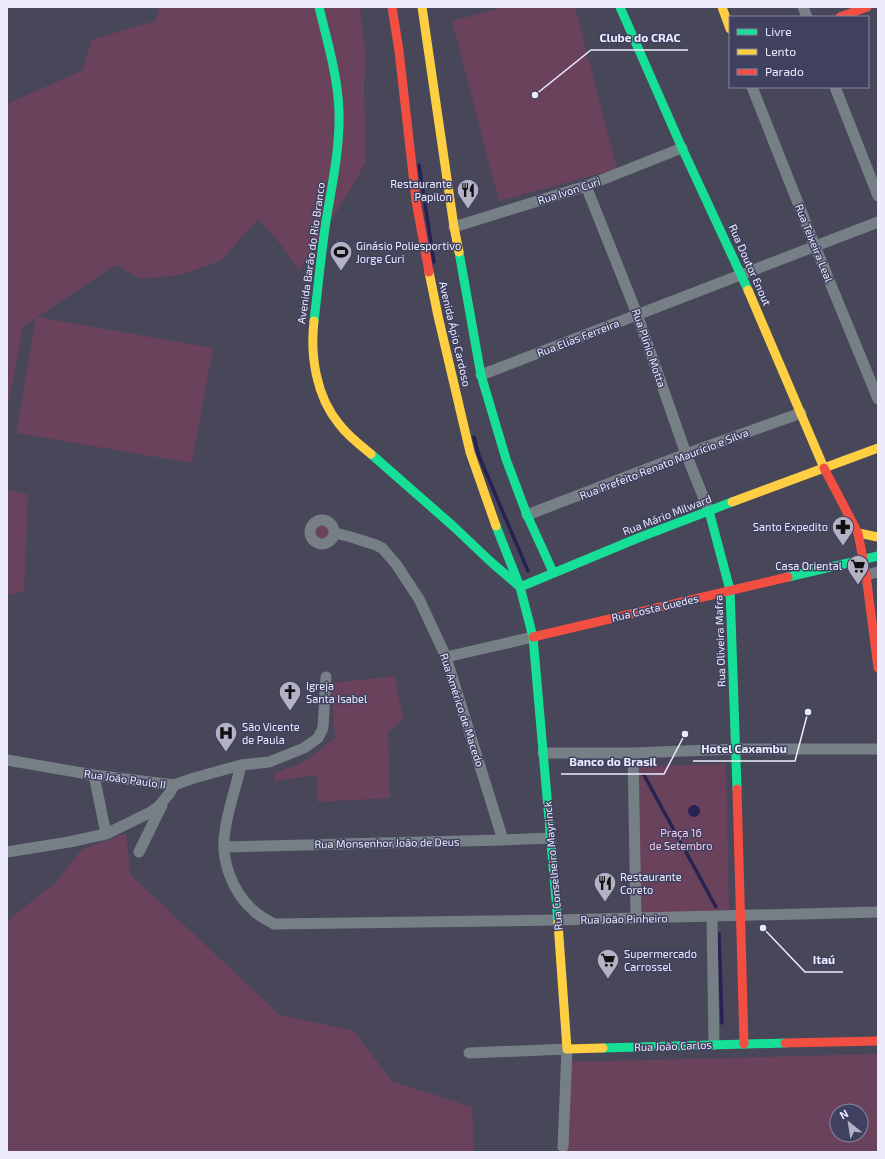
<svg xmlns="http://www.w3.org/2000/svg" width="885" height="1159" font-family="'Exo 2',sans-serif">
<style>
.green{fill:#6a425c;fill-rule:evenodd}
.water{fill:#272252}
.lines{fill:none;stroke-linecap:round;stroke-linejoin:round}
.stream{stroke:#272252;stroke-width:3.5}
.street{stroke:#767f85;stroke-width:11}
.fast{stroke:#16e098;stroke-width:9}
.slow{stroke:#ffcf43;stroke-width:9}
.jam{stroke:#f24e42;stroke-width:9}
.labels{text-anchor:middle;stroke-width:3;stroke-linejoin:round;paint-order:stroke}
.poi-label{font-size:11px;fill:#ececfd;stroke:#404060;text-anchor:start}
.street-label{font-size:11px;fill:#ececfd;stroke:#404060}
.park-label{font-size:11px;fill:#fbc6e4;stroke:#404060}
.leader{fill:none;stroke:#ececfd;stroke-width:1.5}
.callout-dot{fill:#ececfd;stroke:#404060;stroke-width:1.5}
.callout-label{font-size:12px;text-anchor:middle;font-weight:bold;fill:#ececfd;stroke:#404060;stroke-width:3;stroke-linejoin:round;paint-order:stroke}
</style>
<rect width="100%" height="100%" fill="#474759"/>
<path class="green" d="M160 7H360L366 57 364 85 366 161 355 182 299 271 278 241 258 219 222 260 181 275 140 279 116 265 37 317 213 348 192 463 16 433 36 318 23 327 7 411V104L83 70 91 40 155 21Z
M504 7H575L617 169 499 201 452 21Z
M7 489 28 495 24 592 7 595Z
M312 532a10 10 0 1 1 20 0a10 10 0 1 1-20 0Z
M395 676 403 720 388 732 390 798 317 802 318 775 274 781 275 773 304 762 335 738 331 683Z
M726 764 729 915 636 913 633 766Z
M126 833 129 858 130 874 280 1015 354 1031 392 1081 472 1107 474 1152H7V921L57 881 81 850Z
M877 1054 878 1152H567V1062ZM837 1111H861V1135H837Z"/>
<path class="water" d="M688 811a6 6 0 1 1 12 0a6 6 0 1 1-12 0Z"/>
<g class="lines">
<path class="stream" d="M419 165 434 262
M474 437 479 456 528 571
M644 775 716 907
M719 934 722 1023"/>
<path class="street" d="M803 7 807 17
M752 87 815 246 878 399
M835 87 878 196
M586 186 637 314 686 454 709 511
M454 227 586 186 682 148
M481 375 878 222
M527 515 686 454 801 413
M310 532a12 12 0 1 1 24 0a12 12 0 1 1-24 0Z
M335 533 351 537 376 545 382 548 396 564 419 599 446 657 503 840
M866 575 878 572
M446 657 533 637
M543 753H633L736 749H878
M633 753 636 918
M7 760 94 775 174 785 194 778 241 765 269 762 304 748 318 738 323 728 326 677
M241 765C236 787 228 809 225 831 220 859 232 892 254 911 260 917 267 920 274 924L558 920 878 912
M94 775 106 834
M224 847 503 840 550 838
M7 852 69 842 106 834 149 813 158 807 169 794 174 785
M139 852 162 805
M712 917 714 1044
M469 1053 567 1049 563 1147"/>
<path class="fast" d="M620 7 682 148 748 290
M459 252 481 375 506 459 527 515 553 572
M314 321C318 288 321 254 326 221 332 185 340 148 339 112 338 76 327 41 319 7
M371 454 453 526 491 562 519 586
M709 511 730 590 737 789
M496 526 520 587 533 637 558 923
M788 577 878 556
M520 587 638 538 732 502
M603 1048 785 1043"/>
<path class="slow" d="M422 7 454 227 459 252
M722 7 730 29
M429 272 438 316 470 452 496 526
M748 290 824 468
M314 321C310 356 316 396 339 424 348 436 360 445 371 454
M732 502 878 448
M858 533 878 537
M558 923 567 1049 603 1048"/>
<path class="jam" d="M392 7 399 51 416 201 429 272
M840 17 867 7
M824 468 858 533 866 575 878 668
M533 637 788 577
M737 789 744 1044
M785 1043 878 1041"/>
</g>
<defs>
<g id="restaurant-pin" transform="scale(1.15)"><path d="M0 17L-7.5 6A9.5 9.5 0 1 1 7.5 6Z" fill="#b2b2c4" stroke="#404060"/><path d="M-5-6h1v4h1v-4h1v4h1v-4h1v5L-1.5 .5V6h-2V.5L-5-1ZM5-6V6H3V1.5H1.5Q1.5-4 5-6Z" fill="#111"/></g>
<g id="stadium-pin" transform="scale(1.15)"><path d="M0 17L-7.5 6A9.5 9.5 0 1 1 7.5 6Z" fill="#b2b2c4" stroke="#404060"/><path d="M0-5a6.5 5 0 1 0 0 10a6.5 5 0 1 0 0-10ZM-3.5-1.8h7v3.6h-7Z" fill="#111"/></g>
<g id="pharmacy-pin" transform="scale(1.15)"><path d="M0 17L-7.5 6A9.5 9.5 0 1 1 7.5 6Z" fill="#b2b2c4" stroke="#404060"/><path d="M-2-6h4v4h4v4h-4v4h-4v-4h-4v-4h4Z" fill="#111"/></g>
<g id="supermarket-pin" transform="scale(1.15)"><path d="M0 17L-7.5 6A9.5 9.5 0 1 1 7.5 6Z" fill="#b2b2c4" stroke="#404060"/><path d="M-6-5.5h2.5l.6 2H6L4.5 2H-2.5L-4.4-4H-6ZM-1.5 3.2a1.3 1.3 0 1 0 .1 0ZM3 3.2a1.3 1.3 0 1 0 .1 0Z" fill="#111"/></g>
<g id="church-pin" transform="scale(1.15)"><path d="M0 17L-7.5 6A9.5 9.5 0 1 1 7.5 6Z" fill="#b2b2c4" stroke="#404060"/><path d="M-1.2-6h2.4v3.5h3.3v2.4h-3.3V6h-2.4V-.1h-3.3v-2.4h3.3Z" fill="#111"/></g>
<g id="hospital-pin" transform="scale(1.15)"><path d="M0 17L-7.5 6A9.5 9.5 0 1 1 7.5 6Z" fill="#b2b2c4" stroke="#404060"/><path d="M-5-5h3v3.5h4V-5h3V5h-3V1.5h-4V5h-3Z" fill="#111"/></g>
</defs>
<g fill-rule="evenodd">
<use href="#restaurant-pin" x="468" y="190"/>
<use href="#stadium-pin" x="341" y="252"/>
<use href="#pharmacy-pin" x="843" y="527"/>
<use href="#supermarket-pin" x="858" y="566"/>
<use href="#church-pin" x="290" y="692"/>
<use href="#hospital-pin" x="226" y="733"/>
<use href="#restaurant-pin" x="605" y="883"/>
<use href="#supermarket-pin" x="608" y="960"/>
</g>
<g class="labels">
<g class="poi-label">
<text x="452" y="188" text-anchor="end">Restaurante<tspan x="452" dy="13">Papilon</tspan></text>
<text x="356" y="250">Ginásio Poliesportivo<tspan x="356" dy="13">Jorge Curi</tspan></text>
<text x="828" y="531" text-anchor="end">Santo Expedito</text>
<text x="842" y="570" text-anchor="end">Casa Oriental</text>
<text x="306" y="690">Igreja<tspan x="306" dy="13">Santa Isabel</tspan></text>
<text x="242" y="731">São Vicente<tspan x="242" dy="13">de Paula</tspan></text>
<text x="620" y="881">Restaurante<tspan x="620" dy="13">Coreto</tspan></text>
<text x="624" y="958">Supermercado<tspan x="624" dy="13">Carrossel</tspan></text>
</g>
<g class="street-label">
<text transform="translate(569 191) rotate(-18)" y="4">Rua Ivon Curi</text>
<text transform="translate(814 243) rotate(68)" y="4">Rua Teixeira Leal</text>
<text transform="translate(311 253) rotate(-82)" y="4">Avenida Barão do Rio Branco</text>
<text transform="translate(750 265) rotate(66)" y="4">Rua Doutor Enout</text>
<text transform="translate(455 334) rotate(77)" y="4">Avenida Ápio Cardoso</text>
<text transform="translate(578 338) rotate(-21)" y="4">Rua Elias Ferreira</text>
<text transform="translate(649 348) rotate(71)" y="4">Rua Plínio Motta</text>
<text transform="translate(664 464) rotate(-21)" y="4">Rua Prefeito Renato Maurício e Silva</text>
<text transform="translate(667 515) rotate(-21)" y="4">Rua Mário Milward</text>
<text transform="translate(655 608) rotate(-13)" y="4">Rua Costa Guedes</text>
<text transform="translate(720 641) rotate(-92)" y="4">Rua Oliveira Mafra</text>
<text transform="translate(462 710) rotate(72)" y="4">Rua Américo de Macedo</text>
<text transform="translate(125 779) rotate(8)" y="4">Rua João Paulo II</text>
<text transform="translate(387 843) rotate(-1)" y="4">Rua Monsenhor João de Deus</text>
<text transform="translate(553 866) rotate(-95)" y="4">Rua Conselheiro Mayrinck</text>
<text transform="translate(624 919) rotate(-1)" y="4">Rua João Pinheiro</text>
<text transform="translate(673 1046) rotate(-2)" y="4">Rua João Carlos</text>
</g>
<g class="park-label">
<text x="681" y="837">Praça 16<tspan x="681" dy="13">de Setembro</tspan></text>
</g>
</g>
<path class="leader" d="M535 95L591 50H688M808 712L795 761H693M685 734L664 774H561M763 928L805 972H843"/>
<g class="callout-dot">
<circle cx="535" cy="95" r="4"/>
<circle cx="808" cy="712" r="4"/>
<circle cx="685" cy="734" r="4"/>
<circle cx="763" cy="928" r="4"/>
</g>
<g class="callout-label">
<text x="640" y="42">Clube do CRAC</text>
<text x="744" y="753">Hotel Caxambu</text>
<text x="613" y="766">Banco do Brasil</text>
<text x="824" y="964">Itaú</text>
</g>
<rect width="885" height="1159" fill="none" stroke="#ececfd" stroke-width="16"/>
<rect x="729" y="16" width="140" height="72" fill="#404060" stroke="#85859f"/>
<rect x="737" y="29" width="20" height="6" fill="#16e098" stroke="#85859f"/>
<text x="765" y="36" font-size="12" fill="#ececfd">Livre</text>
<rect x="737" y="49" width="20" height="6" fill="#ffcf43" stroke="#85859f"/>
<text x="765" y="56" font-size="12" fill="#ececfd">Lento</text>
<rect x="737" y="69" width="20" height="6" fill="#f24e42" stroke="#85859f"/>
<text x="765" y="76" font-size="12" fill="#ececfd">Parado</text>
<g transform="translate(849 1123) rotate(330)"><circle r="19" fill="#404060" stroke="#85859f"/>
<path d="M0-3L7 15L0 10L-7 15Z" fill="#b2b2c4"/>
<text y="-6" font-size="11" font-weight="bold" text-anchor="middle" fill="#ececfd">N</text>
</g>
</svg>
